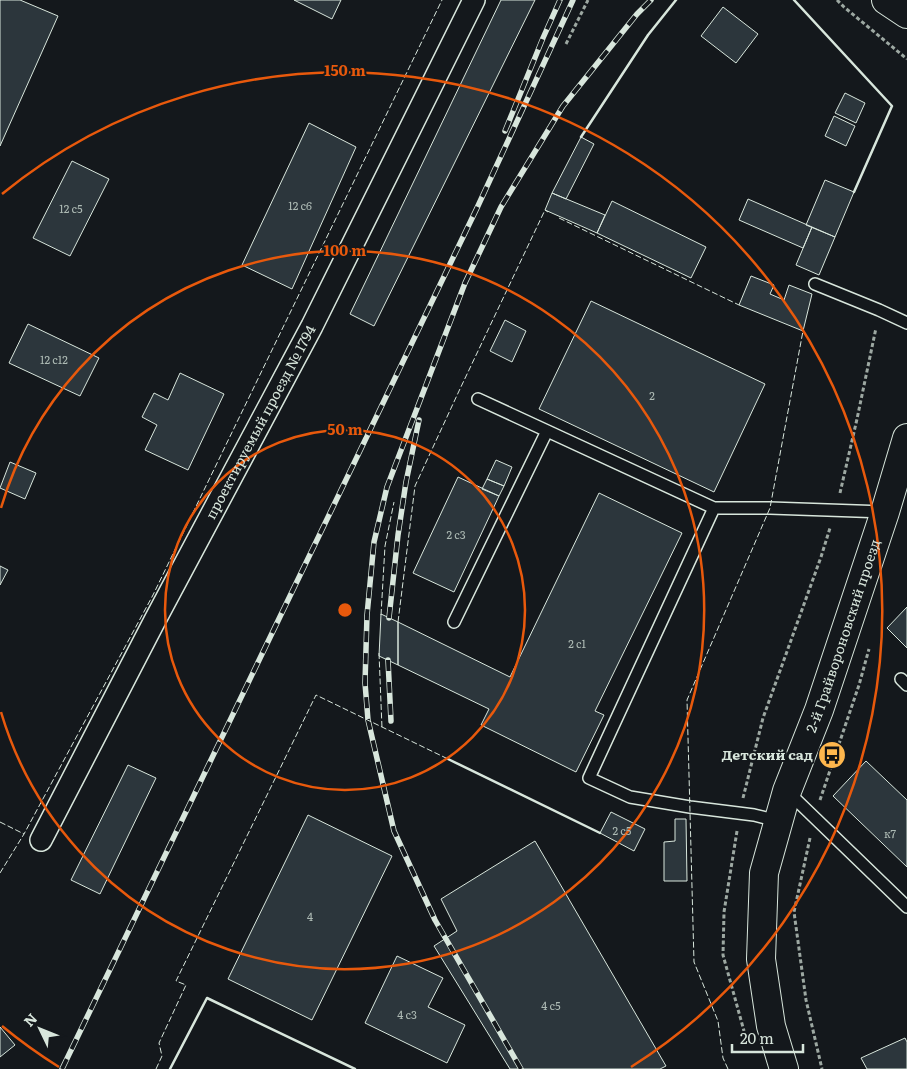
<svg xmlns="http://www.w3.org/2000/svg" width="907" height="1069" font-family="Literata,serif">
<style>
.building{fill:#2c363c;stroke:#d8e6dc}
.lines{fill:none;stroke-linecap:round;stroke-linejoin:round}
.lane-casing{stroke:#d8e6dc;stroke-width:14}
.street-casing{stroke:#d8e6dc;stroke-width:24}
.secondary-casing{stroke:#d8e6dc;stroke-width:30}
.path{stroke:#9da8a2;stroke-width:3;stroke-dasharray:4 2.5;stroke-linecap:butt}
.lane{stroke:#14181c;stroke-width:11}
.street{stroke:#14181c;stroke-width:21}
.secondary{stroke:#14181c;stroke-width:28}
.rail-casing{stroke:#d8e6dc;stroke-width:5.5}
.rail{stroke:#14181c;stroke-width:4;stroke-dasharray:11;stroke-linecap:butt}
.fence{stroke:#d8e6dc;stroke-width:1;stroke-dasharray:6 2.5;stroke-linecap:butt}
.wall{stroke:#d8e6dc;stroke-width:2.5}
.ring{fill:none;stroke:#e8590c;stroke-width:2.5}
.labels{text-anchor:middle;stroke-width:4;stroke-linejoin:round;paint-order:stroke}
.number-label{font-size:11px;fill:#adbab4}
.street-label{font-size:14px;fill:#d8e6dc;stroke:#14181c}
.poi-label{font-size:14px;font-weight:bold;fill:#d8e6dc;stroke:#14181c;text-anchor:end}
.centre{fill:#e8590c;stroke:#14181c;stroke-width:2.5}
.ring-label{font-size:15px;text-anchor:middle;font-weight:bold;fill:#e8590c;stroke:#14181c;stroke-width:4;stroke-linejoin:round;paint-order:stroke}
</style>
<rect width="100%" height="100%" fill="#14181c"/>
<path class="building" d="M0 0H20L58 16 0 146Z
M294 0H341L332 19Z
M501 0H535L374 326 350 314Z
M723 7 758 34 736 63 701 36Z
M845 93 865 103 856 123 835 113Z
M834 116 855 126 846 146 825 136Z
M309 123 356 147 292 289 242 265Z
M581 137 594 144 566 199 552 193Z
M72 161 109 179 70 256 33 238Z
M825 180 854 192 835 237 806 225Z
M552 193 605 215 597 233 545 210Z
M748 199 812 227 803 248 739 220Z
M612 201 706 247 691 278 597 233Z
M812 227 835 237 819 275 796 265Z
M751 276 774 285 770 294 784 300 789 285 812 294 803 331 739 305Z
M591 301 765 384 714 492 539 409Z
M505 320 526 331 512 362 490 351Z
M28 324 99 358 80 396 9 363Z
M180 373 224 394 188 470 145 450 157 425 142 417 154 393 168 400Z
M496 460 512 467 504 486 487 479Z
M10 462 36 473 25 499 0 488Z
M458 477 499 496 454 592 413 573Z
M487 479 504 486 499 496 482 489Z
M599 493 682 533 595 711 604 715 576 772 481 725 489 709 398 665V622L510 677Z
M0 566 8 570 0 585Z
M907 607V648L887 628Z
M381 614 398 622V665L379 656Z
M866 761 907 800V867L833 796Z
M128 765 156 778 100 894 71 880Z
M611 812 645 829 634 851 600 833Z
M308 815 392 856 312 1020 228 979Z
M675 819H686L687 881H664V842L675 841Z
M535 841 666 1066 660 1069H510L434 946 457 931 441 899Z
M397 956 443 978 428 1007 465 1025 447 1063 365 1023Z
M0 1027 15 1045 0 1057Z
M905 1038 907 1042V1069H867L861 1058Z"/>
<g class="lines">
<g class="lane-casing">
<path id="lane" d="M815 284 879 310 907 323
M478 399 714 508 589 778 630 797 690 807 754 815 778 821
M714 508H770L885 512
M454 622 547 431
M901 679 907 685
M788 792 907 907"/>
</g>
<g class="street-casing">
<g id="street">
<path id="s1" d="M41 840 154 622 312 326 474 0"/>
</g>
</g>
<g class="secondary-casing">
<g id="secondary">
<path d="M886 0 907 14"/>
<path id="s2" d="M784 1069 771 1026 761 959 764 873 787 791 819 710 885 512 907 438"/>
</g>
</g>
<path class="path" d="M837 0 844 7 907 59
M566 44 588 0
M840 493 857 419 876 328
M743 798 763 718 821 557 830 528
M820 800 859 685 869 649
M737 831 724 912 723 955 744 1031
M810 838 794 912 806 1000 822 1069"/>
<use href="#lane" class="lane"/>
<use href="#street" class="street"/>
<use href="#secondary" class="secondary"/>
<g class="rail-casing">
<path id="rail" d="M505 131 543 38 560 0
M389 618 398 535 406 482 419 420
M388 660 391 721
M62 1069 477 208 573 0
M521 1069 435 920 394 831 368 720 365 683 367 615 374 542 387 487 465 283 501 207 563 106 637 14 651 0"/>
</g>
<use href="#rail" class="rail"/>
<path class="fence" d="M559 218 739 305
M381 615 385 546 394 502
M398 622 415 486 459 391 545 210 548 212
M379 653 382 728
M0 822 24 834
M0 873 24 834 153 595 442 0
M156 1069 162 1056 159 1043 186 985 176 981 316 695 448 759
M728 1069 723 1058 718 1021 694 962 687 700 770 508 803 331"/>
<path class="wall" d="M794 0 892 106 854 192
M581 137 648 35 676 0
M448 759 600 833
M170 1069 207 998 355 1069"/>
</g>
<g class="ring">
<circle cx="345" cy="610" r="180"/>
<path d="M1 508A359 359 0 1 1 1 712"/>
<path d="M59 1067A539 539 0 0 1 2 1026M2 194A539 539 0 1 1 631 1067"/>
</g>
<defs>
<g id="bus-disc" transform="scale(1.4375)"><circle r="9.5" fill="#ffb74d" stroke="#14181c"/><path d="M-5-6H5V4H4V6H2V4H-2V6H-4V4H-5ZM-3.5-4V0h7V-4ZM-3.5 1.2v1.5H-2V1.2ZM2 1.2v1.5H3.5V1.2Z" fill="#111"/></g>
</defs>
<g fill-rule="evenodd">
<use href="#bus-disc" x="832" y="755"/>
</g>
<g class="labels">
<g class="number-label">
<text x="300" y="210">12 с6</text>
<text x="71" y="213">12 с5</text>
<text x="54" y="364">12 с12</text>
<text x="652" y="400">2</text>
<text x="456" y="539">2 с3</text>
<text x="577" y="648">2 с1</text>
<text x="622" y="835">2 с5</text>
<text x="890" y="838">к7</text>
<text x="310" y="921">4</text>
<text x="551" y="1010">4 с5</text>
<text x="407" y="1019">4 с3</text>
</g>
<g class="street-label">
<text dy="5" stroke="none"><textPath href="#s1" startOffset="472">проектируемый проезд № 1794</textPath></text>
<text dy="5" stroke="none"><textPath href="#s2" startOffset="449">2-й Грайвороновский проезд</textPath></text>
</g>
<g class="poi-label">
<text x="813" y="760">Детский сад</text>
</g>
</g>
<circle cx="345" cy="610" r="8" class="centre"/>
<g class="ring-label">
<text x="345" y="76">150 m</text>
<text x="345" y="256">100 m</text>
<text x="345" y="435">50 m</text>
</g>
<g transform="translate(40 1029) rotate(313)" stroke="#14181c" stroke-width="4" paint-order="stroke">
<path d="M0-4L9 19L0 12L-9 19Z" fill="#d8e6dc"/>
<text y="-8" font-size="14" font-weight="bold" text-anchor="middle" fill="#d8e6dc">N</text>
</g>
<path d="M732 1044v8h71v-8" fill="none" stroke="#d8e6dc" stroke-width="2.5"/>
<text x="740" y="1044" font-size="15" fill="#d8e6dc" stroke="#14181c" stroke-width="4" paint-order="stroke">20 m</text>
</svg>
